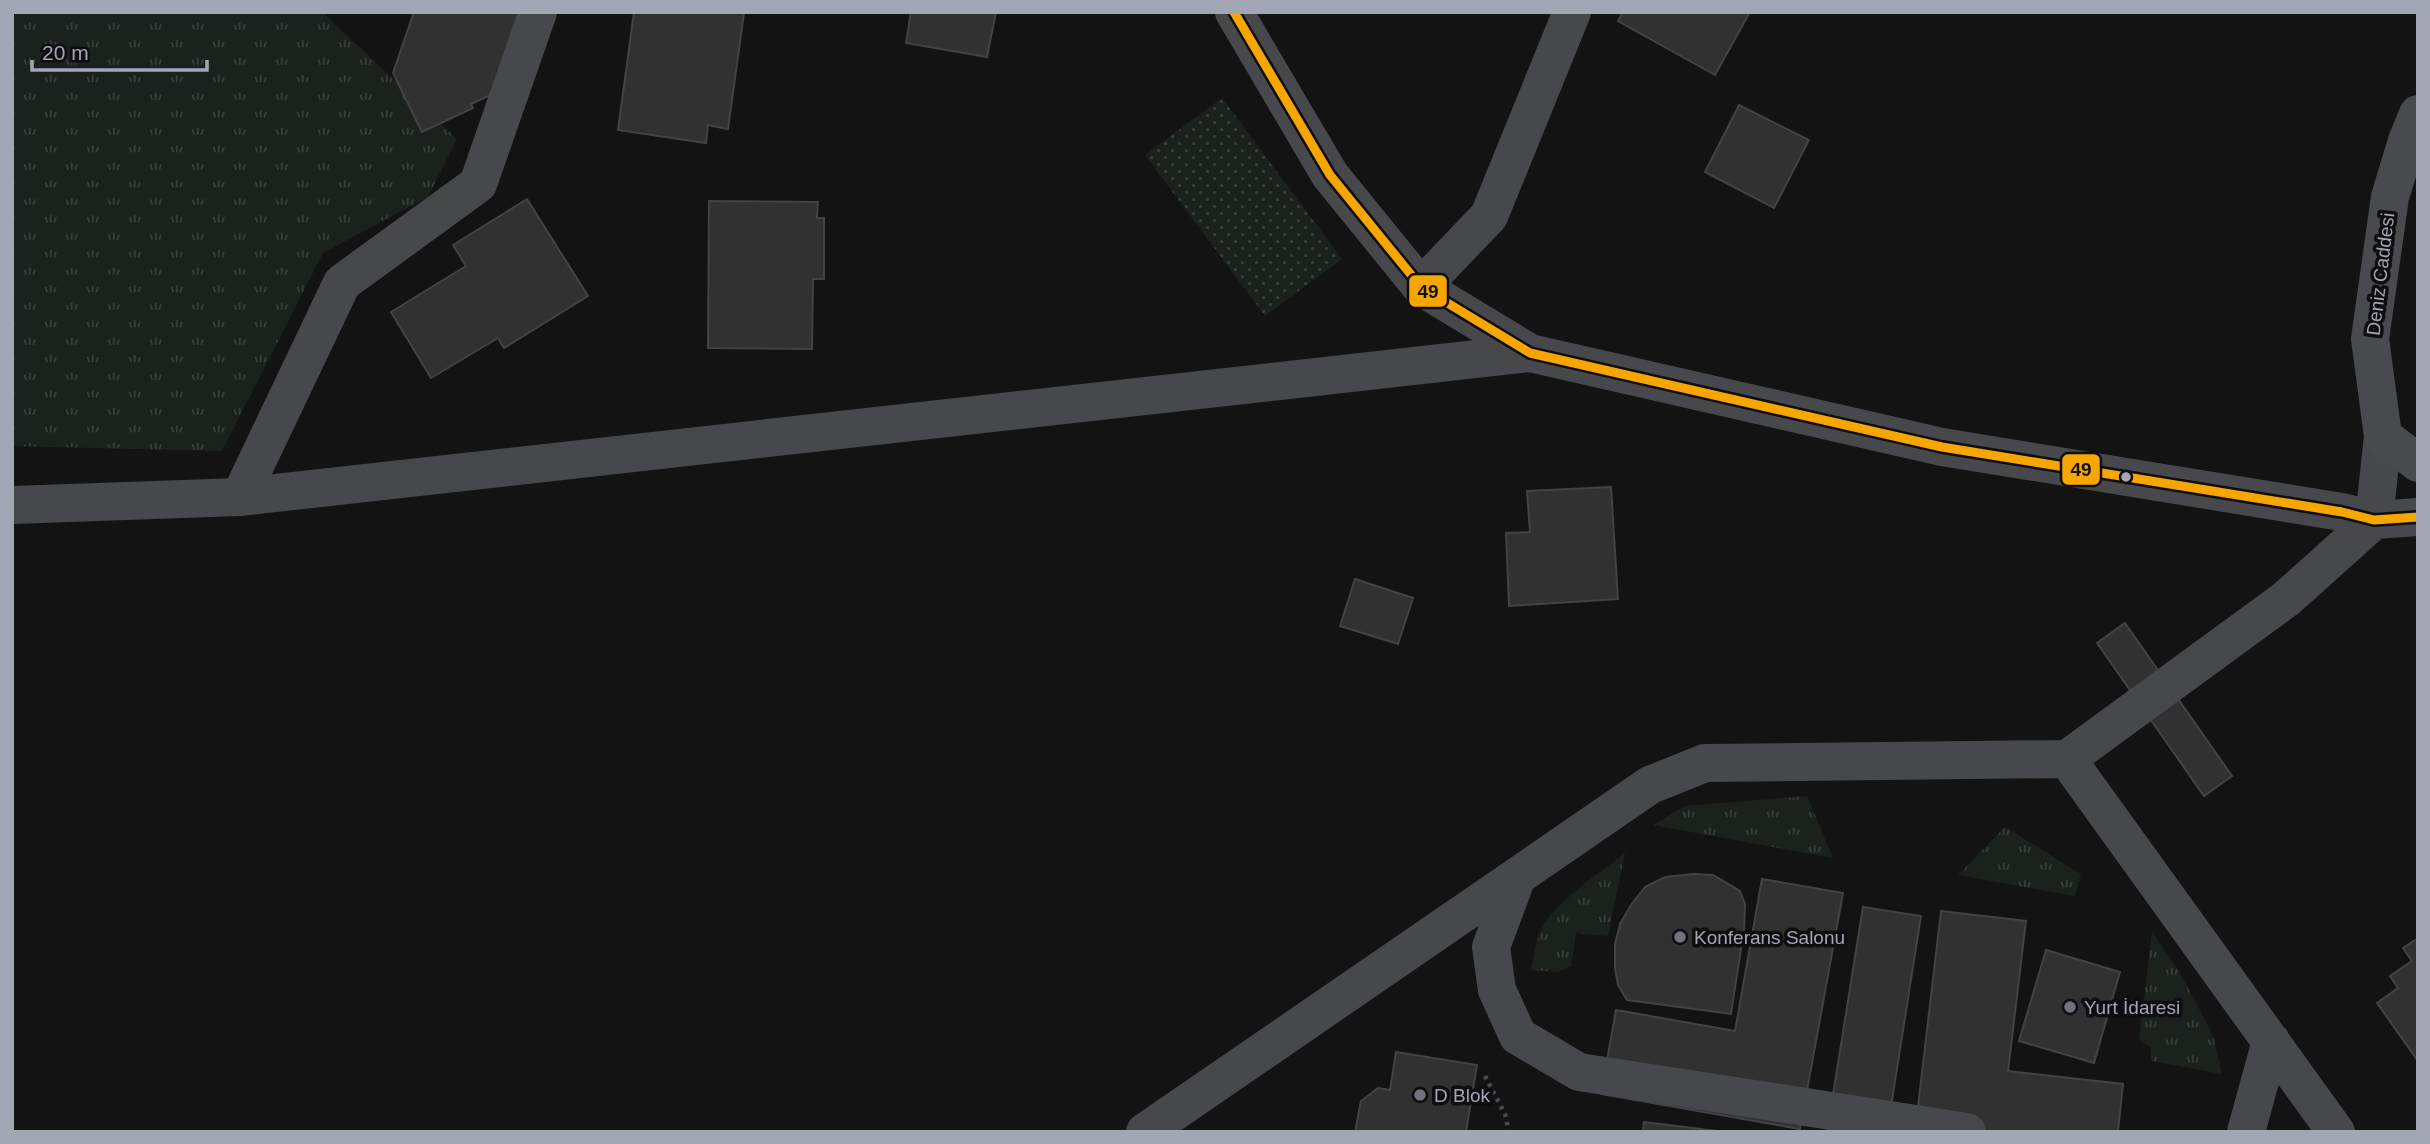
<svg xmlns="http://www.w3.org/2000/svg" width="2430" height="1144" font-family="Helvetica,sans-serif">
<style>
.grass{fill:url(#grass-tufts)}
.park{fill:url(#park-dots)}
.building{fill:#313132;stroke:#424247;stroke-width:2}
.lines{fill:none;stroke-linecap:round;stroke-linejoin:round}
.path{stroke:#49494e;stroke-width:4.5;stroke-dasharray:3.5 5;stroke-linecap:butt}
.minor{stroke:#47484c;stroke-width:38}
.major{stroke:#494a4e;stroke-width:38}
.bus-1-casing{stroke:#0e0d0f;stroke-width:14}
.bus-1{stroke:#f7a600;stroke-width:9}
.bus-dot{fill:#a3a7b5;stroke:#0e0d0f;stroke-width:2.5}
.poi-dot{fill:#71737c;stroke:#0e0d0f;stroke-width:2.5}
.labels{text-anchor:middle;stroke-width:7;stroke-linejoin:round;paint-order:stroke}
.street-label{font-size:19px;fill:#a3a7b5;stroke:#0e0d0f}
.poi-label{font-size:19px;fill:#a3a7b5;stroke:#0e0d0f;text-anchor:start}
.line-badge{stroke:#0e0d0f;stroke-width:2.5}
.pale-badge-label{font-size:19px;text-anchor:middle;font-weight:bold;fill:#111}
</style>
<defs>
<pattern id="grass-tufts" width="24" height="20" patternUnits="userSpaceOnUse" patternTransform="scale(1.75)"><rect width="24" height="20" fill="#1b221d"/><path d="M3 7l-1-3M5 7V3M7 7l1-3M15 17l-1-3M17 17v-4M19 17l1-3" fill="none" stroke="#393f3c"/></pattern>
<pattern id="park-dots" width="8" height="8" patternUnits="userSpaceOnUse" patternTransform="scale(1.75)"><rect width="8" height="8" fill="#1b221d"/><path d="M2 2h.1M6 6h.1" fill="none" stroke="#393f3c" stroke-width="1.8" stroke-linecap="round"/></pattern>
</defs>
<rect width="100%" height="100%" fill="#131313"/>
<path class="grass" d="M12 12H322L457 139 428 197 323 253 222 451 12 446Z
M1807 796 1833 858 1653 825 1685 806Z
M2005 827 2081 874 2075 896 1958 875Z
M1625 853 1608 936 1576 933 1571 966 1559 972 1531 970C1534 958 1535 943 1540 932 1551 905 1601 872 1625 853Z
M2152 931 2180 973 2213 1035 2222 1074 2152 1061 2150 1047 2139 1040Z"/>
<path class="park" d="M1222 98 1342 259 1265 316 1145 155Z"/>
<path class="building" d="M414 12H533L503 89 471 104 473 108 422 132 393 73Z
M634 12 744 13 728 129 708 125 706 143 618 130Z
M911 12H996L987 57 906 43Z
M1623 12H1750L1715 75 1618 21Z
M1739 105 1809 140 1774 208 1705 172Z
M527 199 588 296 504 348 498 338 431 378 391 312 466 266 453 245Z
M709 201 818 202 817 218H824V279H813L812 349 708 348Z
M1611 487 1618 599 1509 606 1506 533 1530 532 1527 491Z
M1355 579 1413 598 1398 644 1340 626Z
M2125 623 2232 776 2204 796 2097 643Z
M1693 874 1713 875 1740 891 1745 904 1744 930 1731 1014 1627 1000 1618 985 1615 968V944L1620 924 1631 905 1645 887 1665 877Z
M1762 879 1843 893 1800 1129 1601 1094 1616 1010 1735 1031Z
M1863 907 1921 916 1887 1132H1827Z
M1941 911 2026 921 2008 1071 2123 1084 2118 1132H1915Z
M2418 938V1061L2377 1003 2398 988 2390 976 2412 961 2403 948Z
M2046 950 2120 972 2094 1063 2019 1041Z
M1396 1052 1477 1065 1466 1132H1355L1361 1101 1378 1088 1390 1090Z
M1644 1122 1725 1132H1643Z"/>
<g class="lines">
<path class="path" d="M1485 1076 1505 1114 1509 1132"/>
<path class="minor" d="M1234 12 1330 175 1421 287 1530 353 1942 447 2342 512 2374 520 2418 517
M1421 287 1489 216 1572 12
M240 497 342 283 478 184 538 12
M12 505 240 497 1530 353
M2067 759 2336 1132
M1517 877 1491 947 1497 990 1518 1036 1579 1072 1967 1132
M1145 1132 1650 785 1705 763 2067 759 2286 599 2374 520 2383 436
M2246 1132 2271 1041"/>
<path class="major" d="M2418 114 2407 141 2390 197 2370 339 2383 436 2418 463"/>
<g class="bus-1-casing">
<path id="bus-1" d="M1234 12 1330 175 1421 287 1530 353 1942 447 2342 512 2374 520 2418 517"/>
</g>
<use href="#bus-1" class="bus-1"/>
</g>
<circle class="bus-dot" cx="2126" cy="477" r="6"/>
<g class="poi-dot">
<circle cx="1680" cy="937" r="7"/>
<circle cx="2070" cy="1007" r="7"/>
<circle cx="1420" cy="1095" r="7"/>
</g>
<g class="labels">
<g class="street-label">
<text transform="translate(2380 274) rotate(-83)" y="7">Deniz Caddesi</text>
</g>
<g class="poi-label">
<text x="1694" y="944">Konferans Salonu</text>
<text x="2084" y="1014">Yurt İdaresi</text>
<text x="1434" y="1102">D Blok</text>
</g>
</g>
<g class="line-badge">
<rect x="1408" y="274" width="40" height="34" rx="7" fill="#f7a600"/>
<rect x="2061" y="453" width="40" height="33" rx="7" fill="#f7a600"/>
</g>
<g class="pale-badge-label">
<text x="1428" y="298">49</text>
<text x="2081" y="476">49</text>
</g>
<rect width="2430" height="1144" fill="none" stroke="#a3a7b5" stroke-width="28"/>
<path d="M32 60v10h175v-10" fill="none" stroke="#a3a7b5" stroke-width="3.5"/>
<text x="42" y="60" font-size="21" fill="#a3a7b5" stroke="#0e0d0f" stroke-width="5" paint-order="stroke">20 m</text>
</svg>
